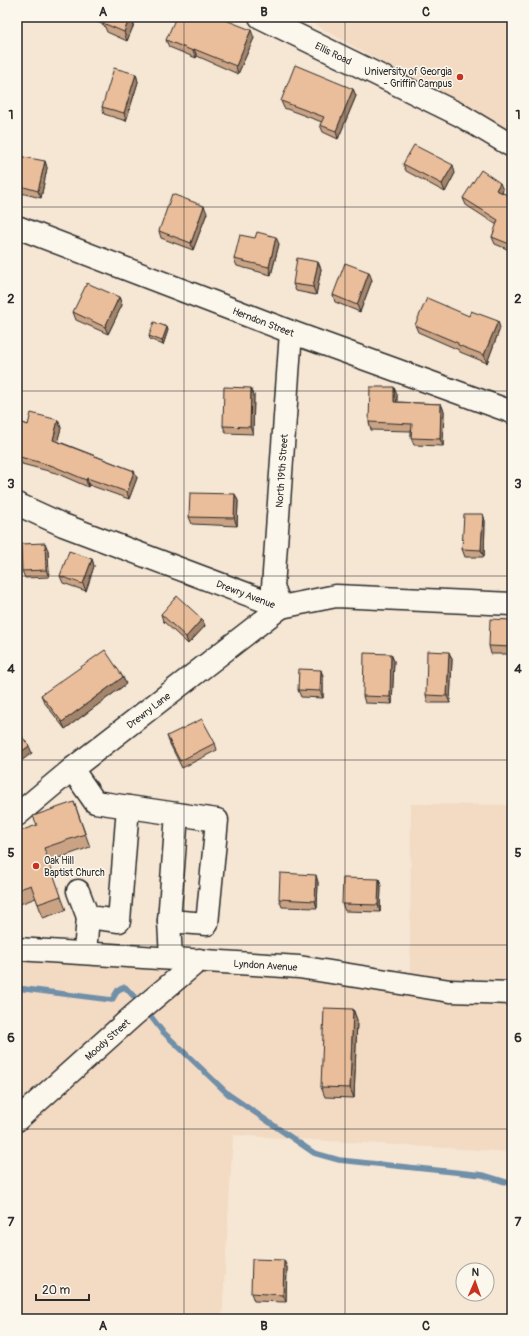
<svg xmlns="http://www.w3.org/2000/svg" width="529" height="1336" font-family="Pangolin,sans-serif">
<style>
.built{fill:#f3dac3}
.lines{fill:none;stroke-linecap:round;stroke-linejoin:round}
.stream{stroke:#6f8fa8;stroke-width:5.5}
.minor-casing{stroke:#2b2b2b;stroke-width:25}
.minor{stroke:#fbf7ec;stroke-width:22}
.wall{fill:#caa385;stroke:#2b2b2b}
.shaded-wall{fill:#a4856c;stroke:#2b2b2b}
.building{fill:#ebbe9b;stroke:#2b2b2b}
.grid{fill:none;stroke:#2b2b2b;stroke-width:1;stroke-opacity:0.55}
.poi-dot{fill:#c8321e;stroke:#fbf7ec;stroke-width:1.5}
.labels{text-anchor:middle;stroke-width:3;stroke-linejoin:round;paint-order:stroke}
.street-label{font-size:10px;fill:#2b2b2b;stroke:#fbf7ec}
.poi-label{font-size:10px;fill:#2b2b2b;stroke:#fbf7ec;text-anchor:end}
.neatline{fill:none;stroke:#2b2b2b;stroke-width:1.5}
.grid-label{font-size:13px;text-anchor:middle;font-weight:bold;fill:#2b2b2b}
</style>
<rect width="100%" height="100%" fill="#f6e6d4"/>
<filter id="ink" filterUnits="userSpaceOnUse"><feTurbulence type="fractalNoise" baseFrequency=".025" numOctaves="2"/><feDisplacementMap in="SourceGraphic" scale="8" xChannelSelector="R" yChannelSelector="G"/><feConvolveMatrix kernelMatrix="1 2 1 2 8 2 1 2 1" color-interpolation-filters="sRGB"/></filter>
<g filter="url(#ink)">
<path class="built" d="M301 17H512V135L305 19Z
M411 804 512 805V1152L233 1135 222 1319H17V956L410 980Z"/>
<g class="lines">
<path class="stream" d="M17 988 112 1000 118 990 125 987 140 1003
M146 1010 162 1031 228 1094 314 1153 339 1160 483 1175 512 1184"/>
<g class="minor-casing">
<g id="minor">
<path id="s1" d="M260 17 460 115 512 146"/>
<path id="s2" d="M17 227 291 332 512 412"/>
<path id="s3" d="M17 504 63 525 281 607 336 596 512 604"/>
<path id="s4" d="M281 607 273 587 291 332"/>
<path d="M72 769 95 802 177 814 169 921 171 958"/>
<path id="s5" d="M17 815 72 769 281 607"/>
<path d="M78 891 88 917"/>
<path d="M169 921 207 924 217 820 177 814"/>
<path id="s6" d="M17 949 299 967 450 991 512 993"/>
<path d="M85 952 88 917 119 921 128 807"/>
<path id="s7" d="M17 1120 134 1015 199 960"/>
</g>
</g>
<use href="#minor" class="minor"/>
</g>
<path class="wall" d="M86 17H137L127 41 107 32 104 25Z
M254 38 238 74 197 56 196 58 169 47 166 40Z
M136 74 138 82 126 121 104 114 102 107Z
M353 89 356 96 338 139 323 132 320 125 322 122 284 108 281 101Z
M45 161 47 168 41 198 17 192V168Z
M403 164 455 173 445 192 406 171Z
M503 190 502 193 512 197V251L495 244 492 237 497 225 466 205 463 198Z
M207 213 193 250 161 238 159 231Z
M279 244 271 275 237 266 234 259Z
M318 262 321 269 316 295 296 291 293 284Z
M372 280 360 312 335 302 333 295Z
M119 297 122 305 108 334 76 320 73 312Z
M415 325 500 328 487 363 460 352 459 350 418 332Z
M168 330 163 345 150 339 149 336Z
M251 388 254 395 253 434 226 433 223 426Z
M397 395V402L441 404 444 411 443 446 414 445 411 438V431L371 430 369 422Z
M58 420 61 428 57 441 134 471 137 478 129 499 89 485 88 487 56 473 22 464 21 462 17 460V421L28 425Z
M235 494 238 501 237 526 192 524 189 517Z
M483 514 485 521 484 557H465L462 549Z
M48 550 49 577 25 578 22 571Z
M92 559 94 566 86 591 63 583 60 576Z
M161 614 202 619 205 626 188 644 163 621Z
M512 620V654H491L489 646Z
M391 654 394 661 392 704 365 703 363 696Z
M452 659 450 703H428L426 695Z
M321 670 323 677V698L301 697 298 690Z
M126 684 65 729 44 702 41 695Z
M167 736 215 743 217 750 182 768 170 744Z
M74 802 90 847 48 862 66 910 43 918 36 898 17 905V857H19L37 825Z
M379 879 381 886 380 912 345 911 342 904Z
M318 882 317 908 282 907 279 899Z
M353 1009 357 1020 354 1098 325 1097 321 1087Z
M287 1267 286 1302 254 1301 251 1293Z"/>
<path class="shaded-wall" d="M130 17H137L127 41 124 32Z
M251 30 254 38 238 74 236 66Z
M194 49 197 56 196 58 193 51Z
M136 74 138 82 126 121 124 113Z
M353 89 356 96 338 139 336 131Z
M45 161 47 168 41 198 38 191Z
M453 165 455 173 445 192 442 184Z
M500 183 503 190 498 198 496 190Z
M204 206 207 213 193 250 191 243Z
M276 237 279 244 271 275 269 267Z
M318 262 321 269 316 295 313 287Z
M369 272 372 280 360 312 357 305Z
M119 297 122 305 108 334 105 327Z
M498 321 500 328 487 363 484 355Z
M167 327 168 330 163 345 162 341Z
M394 387 397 395 396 410 394 402Z
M251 388 254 395 253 434 250 427Z
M441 404 444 411 443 446 440 439Z
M58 420 61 428 56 447 53 440Z
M134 471 137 478 129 499 127 492Z
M87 478 89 485 88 487 86 480Z
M235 494 238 501 237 526 234 518Z
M483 514 485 521 484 557 481 550Z
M45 543 48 550 49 577 46 570Z
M92 559 94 566 86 591 83 584Z
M202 619 205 626 188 644 186 637Z
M449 652 452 659 450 703 447 696Z
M391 654 394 661 392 704 390 697Z
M321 670 323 677V698L320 691Z
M123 677 126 684 65 729 62 722Z
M29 746 32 753 17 764V755Z
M316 875 318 882 317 908 315 901Z
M379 879 381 886 380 912 378 905Z
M353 1009 357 1020 354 1098 350 1088Z
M284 1260 287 1267 286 1302 283 1295Z"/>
<path class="building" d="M103 17H130L124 32 103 23 106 18Z
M176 17H218L251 30 236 66 194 49 193 51 166 40Z
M295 65 353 89 336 131 320 125 324 117 281 101Z
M114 68 136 74 124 113 102 107Z
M414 145 453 165 442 184 403 164Z
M18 156 45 161 38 191 17 185V168Z
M481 170 500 183 496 190 512 197V245L492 237 498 220 463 198Z
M172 194 204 206 191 243 159 231Z
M257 232 276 237 269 267 234 259 240 235 255 238Z
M297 258 318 262 313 287 293 284Z
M345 263 369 272 357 305 333 295Z
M87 283 119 297 105 327 73 312Z
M427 298 469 316 471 311 498 321 484 355 458 345V343L415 325Z
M154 322 167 327 162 341 149 336Z
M224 387 251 388 250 427 223 426Z
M370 387H394V402L441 404 440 439 411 438 412 424 369 422Z
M31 413 58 420 53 440 134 471 127 492 87 478 86 480 53 466 20 457V455L17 454V421L28 425Z
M190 493 235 494 234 518 189 517Z
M464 514H483L481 550 462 549Z
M45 543 46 570 22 571 21 544Z
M69 551 92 559 83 584 60 576Z
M177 596 202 619 186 637 161 614Z
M490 619 512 620V647L489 646Z
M105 650 123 677 62 722 41 695Z
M427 651 449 652 447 696 426 695Z
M364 653 391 654 390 697 363 696Z
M299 669 321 670 320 691 298 690Z
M202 719 215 743 180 761 167 736Z
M17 730 29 746 17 755Z
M74 802 85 834 44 848 61 896 38 904 31 885 17 890V857H19L17 852V832L37 825 33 816Z
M512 827V852H511Z
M280 873 316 875 315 901 279 899Z
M343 878 379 879 378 905 342 904Z
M324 1008 353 1009 350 1088 321 1087Z
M252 1259 284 1260 283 1295 251 1293Z"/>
</g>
<path class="grid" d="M184 17V1319M345 17V1319M17 207H512M17 391H512M17 576H512M17 760H512M17 945H512M17 1129H512"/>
<g class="poi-dot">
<circle cx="460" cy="77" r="4"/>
<circle cx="36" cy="866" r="4"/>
</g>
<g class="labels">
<g class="street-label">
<text dy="4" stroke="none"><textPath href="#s1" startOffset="82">Ellis Road</textPath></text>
<text dy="4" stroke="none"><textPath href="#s2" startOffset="264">Herndon Street</textPath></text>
<text dy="4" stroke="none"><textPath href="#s4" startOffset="138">North 19th Street</textPath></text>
<text dy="4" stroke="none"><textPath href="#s3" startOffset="246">Drewry Avenue</textPath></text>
<text dy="4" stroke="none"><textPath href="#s5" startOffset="168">Drewry Lane</textPath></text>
<text dy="4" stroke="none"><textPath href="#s6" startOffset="249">Lyndon Avenue</textPath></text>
<text dy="4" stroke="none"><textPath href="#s7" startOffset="121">Moody Street</textPath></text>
</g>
<g class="poi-label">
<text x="452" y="75">University of Georgia<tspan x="452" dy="12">- Griffin Campus</tspan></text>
<text x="44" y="864" text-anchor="start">Oak Hill<tspan x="44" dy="12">Baptist Church</tspan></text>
</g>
</g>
<rect width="529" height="1336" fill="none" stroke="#fbf7ec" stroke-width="44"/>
<g transform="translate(475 1282) rotate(2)"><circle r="19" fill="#fbf7ec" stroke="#a8a59f"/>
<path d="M0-3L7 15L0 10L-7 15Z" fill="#c8321e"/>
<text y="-6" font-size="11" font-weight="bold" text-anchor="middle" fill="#2b2b2b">N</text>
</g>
<path d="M36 1294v6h53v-6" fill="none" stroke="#2b2b2b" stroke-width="2"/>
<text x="42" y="1294" font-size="12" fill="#2b2b2b" stroke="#fbf7ec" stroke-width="3" paint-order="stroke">20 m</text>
<rect x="22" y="22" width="485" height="1292" class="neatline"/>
<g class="grid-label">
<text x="103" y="16">A</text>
<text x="264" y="16">B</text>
<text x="426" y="16">C</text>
<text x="11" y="119">1</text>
<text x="518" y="119">1</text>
<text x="11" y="303">2</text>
<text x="518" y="303">2</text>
<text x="11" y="488">3</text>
<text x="518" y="488">3</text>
<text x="11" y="673">4</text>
<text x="518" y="673">4</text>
<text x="11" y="857">5</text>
<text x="518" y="857">5</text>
<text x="11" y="1042">6</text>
<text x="518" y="1042">6</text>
<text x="11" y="1226">7</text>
<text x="518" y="1226">7</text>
<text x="103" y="1330">A</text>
<text x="264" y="1330">B</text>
<text x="426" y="1330">C</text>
</g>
</svg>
